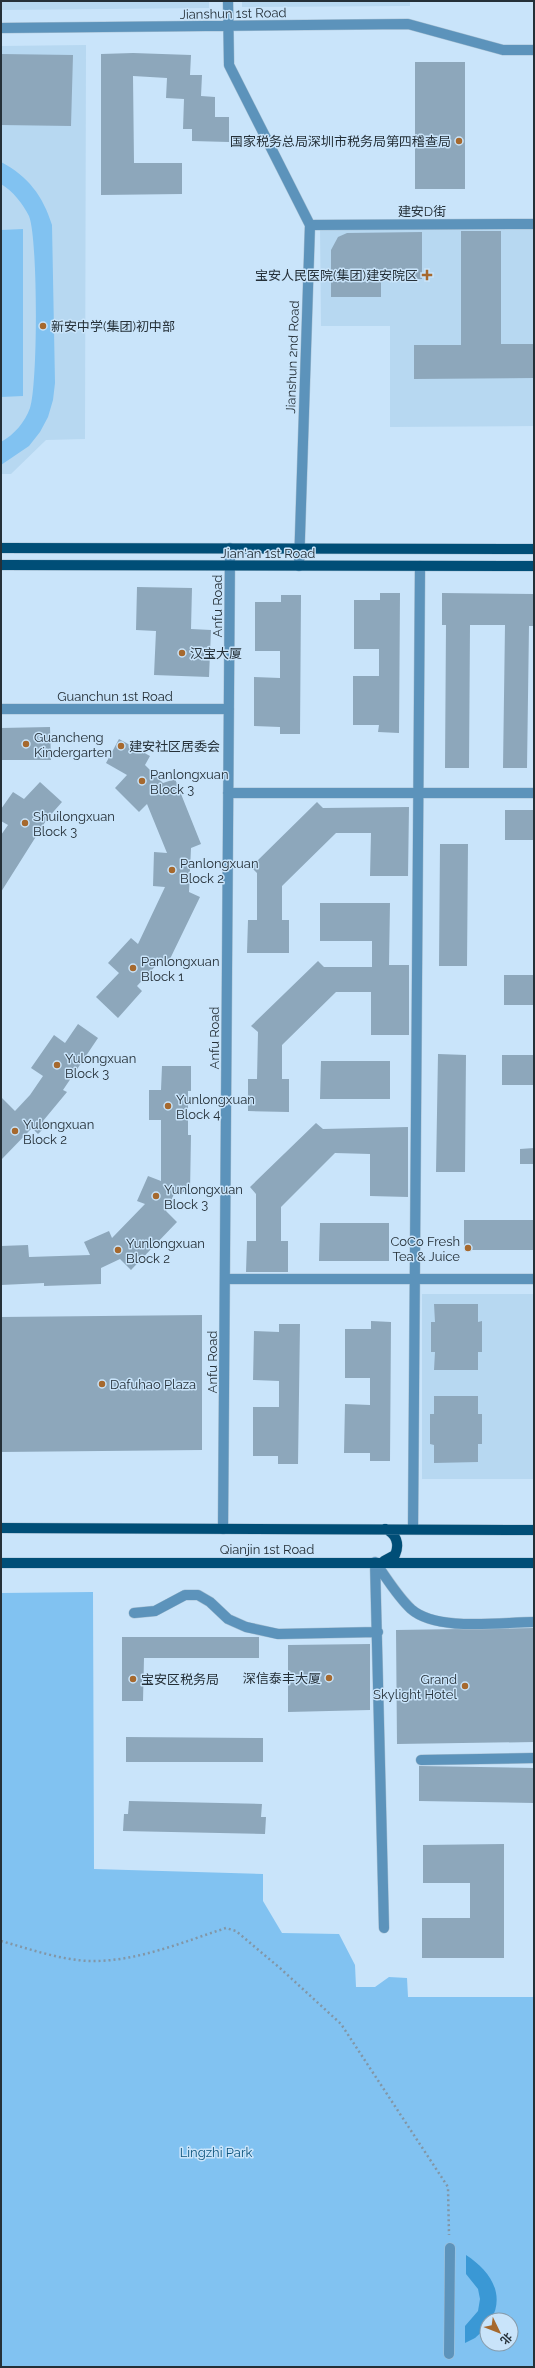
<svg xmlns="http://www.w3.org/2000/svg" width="535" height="2368" font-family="Raleway,'Noto Sans SC',sans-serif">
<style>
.built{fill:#b7d8f1}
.green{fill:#81c2f1;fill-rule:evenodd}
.water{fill:#3a98d5}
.building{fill:#8da7bb}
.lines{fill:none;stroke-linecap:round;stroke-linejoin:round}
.minor-casing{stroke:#a8c0d3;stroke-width:11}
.major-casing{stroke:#a8c0d3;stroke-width:11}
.path{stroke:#8296a6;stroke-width:2.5;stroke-dasharray:2 3;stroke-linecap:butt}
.minor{stroke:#5c93bb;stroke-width:10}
.major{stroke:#004e77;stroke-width:10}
.poi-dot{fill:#a6692e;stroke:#c9e4fa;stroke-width:1.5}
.labels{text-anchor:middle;stroke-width:3;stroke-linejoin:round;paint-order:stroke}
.street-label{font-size:13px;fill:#253038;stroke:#c9e4fa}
.poi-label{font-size:13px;fill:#253038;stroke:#c9e4fa;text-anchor:start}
.park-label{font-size:13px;fill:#0e557e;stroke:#c9e4fa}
</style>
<rect width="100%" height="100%" fill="#c9e4fa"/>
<path class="built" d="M1 1H209V8L1 10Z
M242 1H410V6L242 7Z
M86 45 85 439 46 440 11 474H1V46Z
M534 223V426L390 427V326H321L320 225Z
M422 1294H534V1479H422Z"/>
<path class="green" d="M1 162C28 176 43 196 52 225L55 383 53 400 48 417 40 432 29 446 1 465V442C14 435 25 422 30 408 38 385 38 238 29 216 23 204 13 191 1 184Z
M23 229V396L1 397V230Z
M93 1592 94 1869 263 1874V1901L282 1933 339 1934 355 1965 356 1987H375L389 1977 407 1978 408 1997H534V2367H1V1593ZM487 2320H511V2344H487Z"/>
<path class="water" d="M466 2255C489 2270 506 2293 491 2320H487V2327L475 2338 465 2343V2326L478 2311 480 2299 478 2289 466 2274Z"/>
<path class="building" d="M133 53 191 55 190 75H202L201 96 215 97V117H229V142L192 141V129H183L184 99 166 98 167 78 133 76 134 163H182V194L101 195V54Z
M1 54 73 55 71 126 1 125Z
M415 62H465V189H415Z
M461 231H501V344H534V378L414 379V345H461Z
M422 232V279L381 280V297H331V250L338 237 347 233Z
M137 587 192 588 191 629 211 630 209 677 154 675 156 631 136 630Z
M380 593H400L399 733 378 732 379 725H353V676H379V649H354V600H380Z
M442 593 534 594V626H529L527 768H503L505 625H470L469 768H445L446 625H442Z
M281 595H301L300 734H280V727L254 726V677L280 678V651H255V602H281Z
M50 727 51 760H1V728Z
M119 739 150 756 145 765 163 783 175 779 201 844 191 848 189 892 200 897 168 963 161 960 137 986 142 991 118 1018 96 997 119 973 108 963 131 938 138 944 165 887 153 886 154 852 167 853 147 804 139 812 115 788 127 775 106 763Z
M40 782 62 802 47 819 1 892V835L8 825 1 821V809L13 792 24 799Z
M317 802 323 808 409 807 408 876H370L371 833H336L282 886V920H289V953H247L248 920H257V873L251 867Z
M505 810H534V840H505Z
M440 844H468L467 966H439Z
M320 903H390L389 965H409V1035H371V992H336L282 1045V1079H289V1112L248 1111V1079H257L258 1032 251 1026 318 961 324 967H372V941H320Z
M504 975H534V1005H504Z
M78 1024 98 1038 63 1090 67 1092 43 1121 47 1125 38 1134 32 1128 1 1160V1097L15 1111 30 1095 43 1076 31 1068 54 1035 65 1043Z
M438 1054 466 1055 465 1172H436Z
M502 1055H534V1085H502Z
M321 1061H390V1099H320Z
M162 1066H191V1091H188V1135H191L190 1192H175L166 1211 177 1222 131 1270 120 1259 101 1268V1284L44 1286V1283L1 1285V1246L28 1245 29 1257 90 1255 84 1242 109 1231 112 1238 145 1204 137 1201 148 1176 161 1181V1120H149V1090H161Z
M316 1123 323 1129 408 1127V1197L370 1196V1154L335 1153 281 1207V1241H288V1272H246L247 1241H256V1194L250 1187Z
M534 1148V1164H520V1149Z
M464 1220H534V1250H464Z
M320 1223H389V1261H319Z
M434 1304H478V1322L482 1321V1352H478V1370H434L435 1352H431V1322H435Z
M202 1315V1450L1 1452V1317Z
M371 1321 391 1322 390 1461H370V1453H344L345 1404 370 1405V1378H345V1329H371Z
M279 1324H300L298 1464H278V1456H253V1407H279V1381L253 1380 254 1331 279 1332Z
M434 1396H478V1414H482V1444H478V1462L434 1463V1445L430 1444V1414H434Z
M534 1628V1742L397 1744 396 1630Z
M122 1637H259V1658H144L143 1701H122Z
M370 1644V1710L288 1712V1645Z
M126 1737 263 1738V1762H126Z
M419 1766 534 1768V1803L419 1801Z
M129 1801 262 1804 261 1817H266L265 1834 123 1831 124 1814H128Z
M504 1844V1958H422V1918H470V1883H423V1845Z"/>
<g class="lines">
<g class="minor-casing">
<path id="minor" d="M228 1 229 65 310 225 299 566
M1 28 408 24 503 50H534
M310 225 534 224
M1 709H229
M228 793H534
M225 1279H534
M223 1529 230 548
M413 1529 420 566
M375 1562 384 1928
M375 1562C386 1577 397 1596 411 1609 437 1632 501 1622 534 1622
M134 1613 155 1611 185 1595H198L210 1602 228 1619 246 1627 278 1634 378 1632
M421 1760 534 1758
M449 2354 450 2248"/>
</g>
<g class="major-casing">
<path id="major" d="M1 548 534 549
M1 565 534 566
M1 1528 534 1530
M384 1561 395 1555C400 1544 396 1533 385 1529
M1 1563H534"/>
</g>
<path class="path" d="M1 1941C30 1949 60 1960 90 1961 136 1962 183 1942 226 1928L236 1931 281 1969 341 2024 448 2187 449 2235"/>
<use href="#minor" class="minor"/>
<use href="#major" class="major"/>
</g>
<g class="poi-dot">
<circle cx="459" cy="141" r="4"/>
<path d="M425 269h4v4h4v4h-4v4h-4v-4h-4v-4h4z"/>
<circle cx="43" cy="326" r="4"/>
<circle cx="182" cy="653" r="4"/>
<circle cx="26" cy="744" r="4"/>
<circle cx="121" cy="746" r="4"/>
<circle cx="142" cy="781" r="4"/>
<circle cx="25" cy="823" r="4"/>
<circle cx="172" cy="870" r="4"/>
<circle cx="133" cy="968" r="4"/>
<circle cx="57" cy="1065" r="4"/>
<circle cx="168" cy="1106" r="4"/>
<circle cx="15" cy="1131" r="4"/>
<circle cx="156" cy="1196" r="4"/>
<circle cx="468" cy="1248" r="4"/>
<circle cx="118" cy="1250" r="4"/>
<circle cx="102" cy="1384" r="4"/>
<circle cx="329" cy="1678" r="4"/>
<circle cx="133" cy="1679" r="4"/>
<circle cx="465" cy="1686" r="4"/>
</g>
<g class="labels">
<g class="street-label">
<text transform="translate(233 13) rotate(-1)" y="5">Jianshun 1st Road</text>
<text x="422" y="216">建安D街</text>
<text transform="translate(292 357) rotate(-88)" y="5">Jianshun 2nd Road</text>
<text x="268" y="558">Jian'an 1st Road</text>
<text transform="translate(217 606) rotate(-90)" y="5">Anfu Road</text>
<text x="115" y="701">Guanchun 1st Road</text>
<text transform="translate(214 1038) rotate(-90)" y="5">Anfu Road</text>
<text transform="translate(212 1362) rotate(-90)" y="5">Anfu Road</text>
<text x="267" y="1554">Qianjin 1st Road</text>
</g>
<g class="poi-label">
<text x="451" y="146" text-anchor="end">国家税务总局深圳市税务局第四稽查局</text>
<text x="418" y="280" text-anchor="end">宝安人民医院(集团)建安院区</text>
<text x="51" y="331">新安中学(集团)初中部</text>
<text x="190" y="658">汉宝大厦</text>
<text x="34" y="742">Guancheng<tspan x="34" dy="15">Kindergarten</tspan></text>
<text x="129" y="751">建安社区居委会</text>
<text x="150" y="779">Panlongxuan<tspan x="150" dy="15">Block 3</tspan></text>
<text x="33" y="821">Shuilongxuan<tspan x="33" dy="15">Block 3</tspan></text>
<text x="180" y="868">Panlongxuan<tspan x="180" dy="15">Block 2</tspan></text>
<text x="141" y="966">Panlongxuan<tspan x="141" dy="15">Block 1</tspan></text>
<text x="65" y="1063">Yulongxuan<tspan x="65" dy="15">Block 3</tspan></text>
<text x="176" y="1104">Yunlongxuan<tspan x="176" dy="15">Block 4</tspan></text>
<text x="23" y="1129">Yulongxuan<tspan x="23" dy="15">Block 2</tspan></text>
<text x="164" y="1194">Yunlongxuan<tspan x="164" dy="15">Block 3</tspan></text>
<text x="460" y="1246" text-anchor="end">CoCo Fresh<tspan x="460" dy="15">Tea &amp; Juice</tspan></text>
<text x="126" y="1248">Yunlongxuan<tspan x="126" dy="15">Block 2</tspan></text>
<text x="110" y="1389">Dafuhao Plaza</text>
<text x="321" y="1683" text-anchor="end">深信泰丰大厦</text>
<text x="141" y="1684">宝安区税务局</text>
<text x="457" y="1684" text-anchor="end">Grand<tspan x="457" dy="15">Skylight Hotel</tspan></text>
</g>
<g class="park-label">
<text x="216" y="2157">Lingzhi Park</text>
</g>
</g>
<rect width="535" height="2368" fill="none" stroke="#253038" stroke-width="4"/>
<g transform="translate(499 2332) rotate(133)"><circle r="19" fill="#c9e4fa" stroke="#879cac"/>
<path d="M0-3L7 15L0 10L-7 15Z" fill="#a6692e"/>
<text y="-6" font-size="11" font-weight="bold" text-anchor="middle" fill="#253038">北</text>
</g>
</svg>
